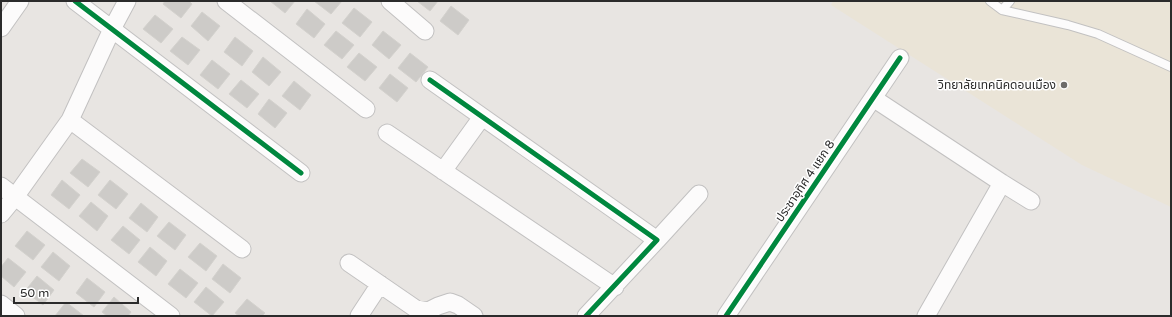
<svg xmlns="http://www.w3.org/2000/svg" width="1172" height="317" font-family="'Varela Round','Noto Sans Thai',sans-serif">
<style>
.education{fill:#eae4d7}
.building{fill:#cdcbc8;stroke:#d3d1cd}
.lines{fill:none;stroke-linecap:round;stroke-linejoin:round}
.service-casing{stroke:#c2c1c1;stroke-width:10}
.minor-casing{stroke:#c2c1c1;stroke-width:19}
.service{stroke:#fcfbfb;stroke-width:8}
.minor{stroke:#fcfbfb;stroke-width:17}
.cycleway-casing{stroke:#fff;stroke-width:8}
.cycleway{stroke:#00873e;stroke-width:5}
.poi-dot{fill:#6d6c6b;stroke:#fff;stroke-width:1.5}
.labels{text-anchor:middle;stroke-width:3;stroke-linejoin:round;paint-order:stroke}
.poi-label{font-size:12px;fill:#2b2b2b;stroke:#fff;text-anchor:end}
.street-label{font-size:12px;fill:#2b2b2b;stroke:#fff}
</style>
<rect width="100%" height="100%" fill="#e8e5e2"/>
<path class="education" d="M833 1H1171V207L1082 165 831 5Z"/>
<path class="building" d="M165 1H189L192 4 181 18 163 4Z
M270 1H295L285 13Z
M314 1H342L331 14Z
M417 1H438L430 11Z
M451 6 469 20 458 35 440 21Z
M354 8 372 22 360 37 342 23Z
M307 9 325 24 314 38 296 24Z
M202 12 220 26 208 41 191 26Z
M155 15 173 29 161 43 143 29Z
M336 31 354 45 342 59 324 45Z
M383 31 401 45 389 59 372 45Z
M182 37 200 50 188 65 170 51Z
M235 37 253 51 242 66 224 52Z
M359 53 377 67 365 81 347 67Z
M410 53 428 67 416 82 398 68Z
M263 57 281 72 269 86 252 72Z
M212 60 230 74 218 89 200 75Z
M390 74 408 88 397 102 379 88Z
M241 80 259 94 247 108 229 94Z
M294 81 311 95 300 110 282 96Z
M269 99 287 113 275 128 258 114Z
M82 159 100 172 88 187 70 173Z
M62 180 80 195 69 209 51 195Z
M110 180 128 194 116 209 98 195Z
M91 202 108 216 97 231 79 216Z
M141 203 158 217 147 232 129 218Z
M169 222 186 235 175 250 157 236Z
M123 226 140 240 129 254 111 240Z
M27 231 45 245 33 260 15 246Z
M200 243 217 256 206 271 188 257Z
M150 247 167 261 156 276 138 262Z
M53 252 70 266 59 281 41 267Z
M8 258 26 272 14 287 1 276V267Z
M223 264 241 278 230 293 212 279Z
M180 269 198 283 186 298 168 284Z
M37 276 54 290 43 305 25 291Z
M87 278 105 292 94 307 76 293Z
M206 287 224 302 212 316 194 302Z
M114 297 131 312 128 316H107L102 312Z
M247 299 265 313 262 316H239L235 313Z
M66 302 84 316H55Z"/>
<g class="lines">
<g class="service-casing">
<path id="service" d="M990 1 1002 10 1068 25 1098 34 1171 67
M1002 10 1010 1"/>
</g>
<g class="minor-casing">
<path id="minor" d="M75 1 301 173
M226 1 366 109
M390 1 425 31
M1 28 20 1
M430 80 657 240 586 316
M873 98 1002 183 1031 201
M70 120 242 249
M387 133 615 287
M443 171 482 117
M1 186 171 316
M1 214 15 197 70 120 112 29 127 1
M657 240 699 194
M349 263 416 309 428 311 438 306 450 302 458 305 474 316
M1 304 16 316
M359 316 380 284
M726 316 900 58
M926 316 1002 183"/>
</g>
<use href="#service" class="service"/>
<use href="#minor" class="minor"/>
<g class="cycleway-casing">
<path id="cycleway" d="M75 1 301 173
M430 80 657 240 586 316
M726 316 900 58"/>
</g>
<use href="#cycleway" class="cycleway"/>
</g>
<circle class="poi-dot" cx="1064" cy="85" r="4"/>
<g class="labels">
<g class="poi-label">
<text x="1056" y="89">วิทยาลัยเทคนิคดอนเมือง</text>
</g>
<g class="street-label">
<text transform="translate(805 181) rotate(-56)" y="4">ประชาอุทิศ 4 แยก 8</text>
</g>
</g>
<rect width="1172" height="317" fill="none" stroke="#2b2b2b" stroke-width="4"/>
<path d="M14 297v6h124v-6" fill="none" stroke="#2b2b2b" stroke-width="2"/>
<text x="20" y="297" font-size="12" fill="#2b2b2b" stroke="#ffffff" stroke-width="3" paint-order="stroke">50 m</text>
</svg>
